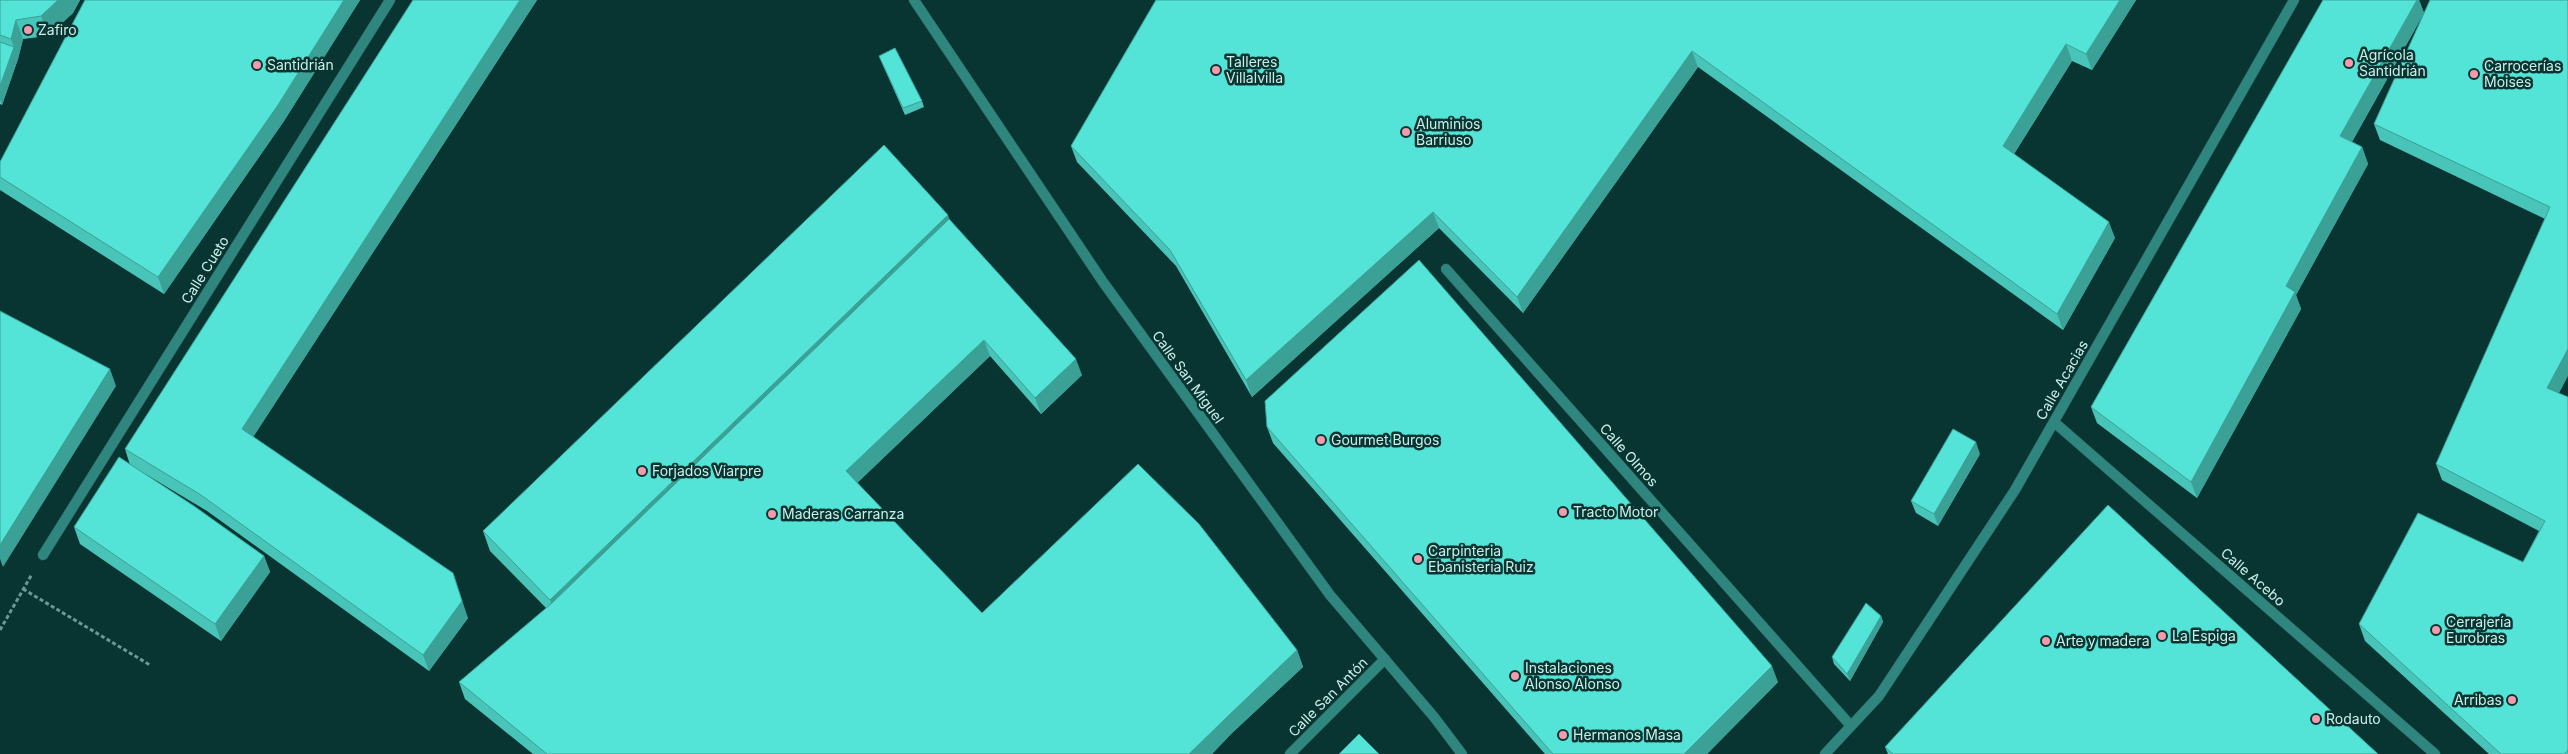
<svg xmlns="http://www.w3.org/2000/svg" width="2568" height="754" font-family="Inter,sans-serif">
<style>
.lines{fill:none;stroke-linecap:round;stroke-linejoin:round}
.service-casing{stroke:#27534f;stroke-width:11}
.path{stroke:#6f9894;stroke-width:3;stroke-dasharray:4 2.5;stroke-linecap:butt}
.service{stroke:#2f867e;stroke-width:10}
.wall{fill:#48c4b9}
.shaded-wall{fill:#3ba096}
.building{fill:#54e4d7;stroke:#3ba096}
.poi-dot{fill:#f39aac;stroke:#083531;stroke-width:2}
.labels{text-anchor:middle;stroke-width:5;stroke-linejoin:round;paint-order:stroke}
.poi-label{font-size:14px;fill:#caefea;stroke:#083531;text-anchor:start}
.street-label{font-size:14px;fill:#caefea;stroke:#083531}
</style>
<rect width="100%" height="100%" fill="#083531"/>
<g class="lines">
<g class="service-casing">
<path id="service" d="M914 0 1103 282 1330 595 1434 717 1462 754
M1446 269 1851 726
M2054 422 2435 754
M43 555 390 0
M1290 754 1385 659
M1825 754 1879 696 2015 490 2294 0"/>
</g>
<path class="path" d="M23 589 150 665
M0 630 32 574"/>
<use href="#service" class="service"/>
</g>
<path class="wall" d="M0 0H80L73 13 48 36 23 39 18 59 2 105 0 104Z
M85 0H360L284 121 164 294 0 190V162Z
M413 0H537L253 437 468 618 429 671 207 511 142 472 264 556 270 572 221 641 80 544 74 527 130 465 125 449Z
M1156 0H2136L2092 70 2072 61 2014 154 2115 238 2063 330 1698 67 1523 313 1439 228 1252 397 1176 266 1077 162 1071 146Z
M2323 0H2419L2424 13 2568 0 2559 393 2568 754H2489L2365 641 2359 624 2523 562 2539 531 2442 480 2436 464 2545 219 2380 140 2374 124 2423 15 2352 142 2362 147 2368 164 2296 295 2301 309 2197 498 2097 423 2091 407Z
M879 56 922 101 924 107 905 115Z
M949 219 1082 375 1041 414 990 356 857 483 982 613 1297 650 1303 667 1231 734 1212 754H533L465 699 459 682 546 608 490 551 483 531Z
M1267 427 1778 682 1707 754H1545L1273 443Z
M1980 454 1938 526 1916 513 1911 501Z
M1881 616 1883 622 1850 681 1834 664 1832 657Z
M1885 747 2378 754H1888Z"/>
<path class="shaded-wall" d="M58 0H80L73 13 48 36 41 16Z
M344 0H360L284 121 164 294 158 277Z
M520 0H537L248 445 242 429Z
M2120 0H2136L2092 70 2086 54Z
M2417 0H2419L2424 13 2346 152 2340 136Z
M16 20 23 39 18 59 2 105 0 100V86L14 47 11 39Z
M2066 44 2072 61 2009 162 2003 146Z
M1692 51 1698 67 1523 313 1517 297Z
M2362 147 2368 164 2296 295 2301 309 2197 498 2191 482 2286 286Z
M1433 212 1439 228 1252 397 1246 380Z
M948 215 955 235 557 620 550 600Z
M2109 222 2115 238 2063 330 2057 314Z
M984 340 990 356 852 488 846 471Z
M2568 349V376L2553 405 2547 388Z
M1076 359 1082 375 1041 414 1035 398Z
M110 369 116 386 3 567 0 559V545Z
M1976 442 1980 454 1938 526 1934 514Z
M264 556 270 572 221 641 215 624Z
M453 573 468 618 429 671 423 655Z
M1881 616 1883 622 1850 681 1847 674Z
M1297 650 1303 667 1231 734 1212 754H1189L1226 718Z
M1772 666 1778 682 1707 754H1684Z"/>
<path class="building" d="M0 0H58L41 16 16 20 11 39 0 35Z
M85 0H344L278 105 158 277 0 177V162Z
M413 0H520L242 429 453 573 462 601 423 655 201 495 125 449Z
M1156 0H2120L2086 54 2066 44 2003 146 2109 222 2057 314 1692 51 1517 297 1433 212 1246 380 1170 250 1071 146Z
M2323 0H2417L2340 136 2362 147 2286 286 2295 292 2191 482 2091 407Z
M2430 0H2568V349L2547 388 2568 397V750L2565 754H2501L2359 624 2418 513 2523 562 2545 521 2436 464 2550 207 2374 124Z
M0 42 14 47 0 86Z
M895 48 922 101 903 108 879 56Z
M884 145 948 215 550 600 483 531Z
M949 219 1076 359 1035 398 984 340 846 471 982 613 1138 464 1199 524 1297 650 1226 718 1189 754H547L459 682 551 604Z
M1419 260 1772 666 1684 754H1553L1267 427 1265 401Z
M0 311 110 369 0 545Z
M1953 429 1976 442 1934 514 1911 501Z
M119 457 194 506 264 556 215 624 74 527Z
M2108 505 2378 754H1893L1885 747Z
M1866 603 1881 616 1847 674 1832 657Z
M1359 734 1379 754H1339Z"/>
<g class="poi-dot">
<circle cx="28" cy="30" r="5"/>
<circle cx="2349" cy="63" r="5"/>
<circle cx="257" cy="65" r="5"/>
<circle cx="1216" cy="70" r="5"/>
<circle cx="2474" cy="74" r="5"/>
<circle cx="1406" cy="132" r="5"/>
<circle cx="1321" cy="440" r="5"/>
<circle cx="642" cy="471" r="5"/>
<circle cx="1563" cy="512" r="5"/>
<circle cx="772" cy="514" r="5"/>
<circle cx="1418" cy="559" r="5"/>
<circle cx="2436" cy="630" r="5"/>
<circle cx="2162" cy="636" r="5"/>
<circle cx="2046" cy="641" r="5"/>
<circle cx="1515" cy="676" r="5"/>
<circle cx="2512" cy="700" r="5"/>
<circle cx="2316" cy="719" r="5"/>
<circle cx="1563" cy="735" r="5"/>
</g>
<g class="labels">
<g class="poi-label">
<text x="38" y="35">Zafiro</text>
<text x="2359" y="60">Agrícola<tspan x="2359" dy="16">Santidrián</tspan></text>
<text x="1226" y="67">Talleres<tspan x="1226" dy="16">Villalvilla</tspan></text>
<text x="267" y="70">Santidrián</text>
<text x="2484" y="71">Carrocerías<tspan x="2484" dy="16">Moises</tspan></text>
<text x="1416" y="129">Aluminios<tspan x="1416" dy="16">Barriuso</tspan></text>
<text x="1331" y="445">Gourmet Burgos</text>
<text x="652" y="476">Forjados Viarpre</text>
<text x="1573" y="517">Tracto Motor</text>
<text x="782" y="519">Maderas Carranza</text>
<text x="1428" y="556">Carpinteria<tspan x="1428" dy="16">Ebanisteria Ruiz</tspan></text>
<text x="2446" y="627">Cerrajería<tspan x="2446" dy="16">Eurobras</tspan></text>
<text x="2172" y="641">La Espiga</text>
<text x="2056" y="646">Arte y madera</text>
<text x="1525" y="673">Instalaciones<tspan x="1525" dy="16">Alonso Alonso</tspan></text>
<text x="2502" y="705" text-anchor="end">Arribas</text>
<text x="2326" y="724">Rodauto</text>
<text x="1573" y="740">Hermanos Masa</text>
</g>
<g class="street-label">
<text transform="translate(205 270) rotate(-58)" y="5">Calle Cueto</text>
<text transform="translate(1188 377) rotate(54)" y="5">Calle San Miguel</text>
<text transform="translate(2062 380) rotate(-60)" y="5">Calle Acacias</text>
<text transform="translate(1629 455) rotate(48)" y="5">Calle Olmos</text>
<text transform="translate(2253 577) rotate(41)" y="5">Calle Acebo</text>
<text transform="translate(1328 697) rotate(-45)" y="5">Calle San Antón</text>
</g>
</g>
</svg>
